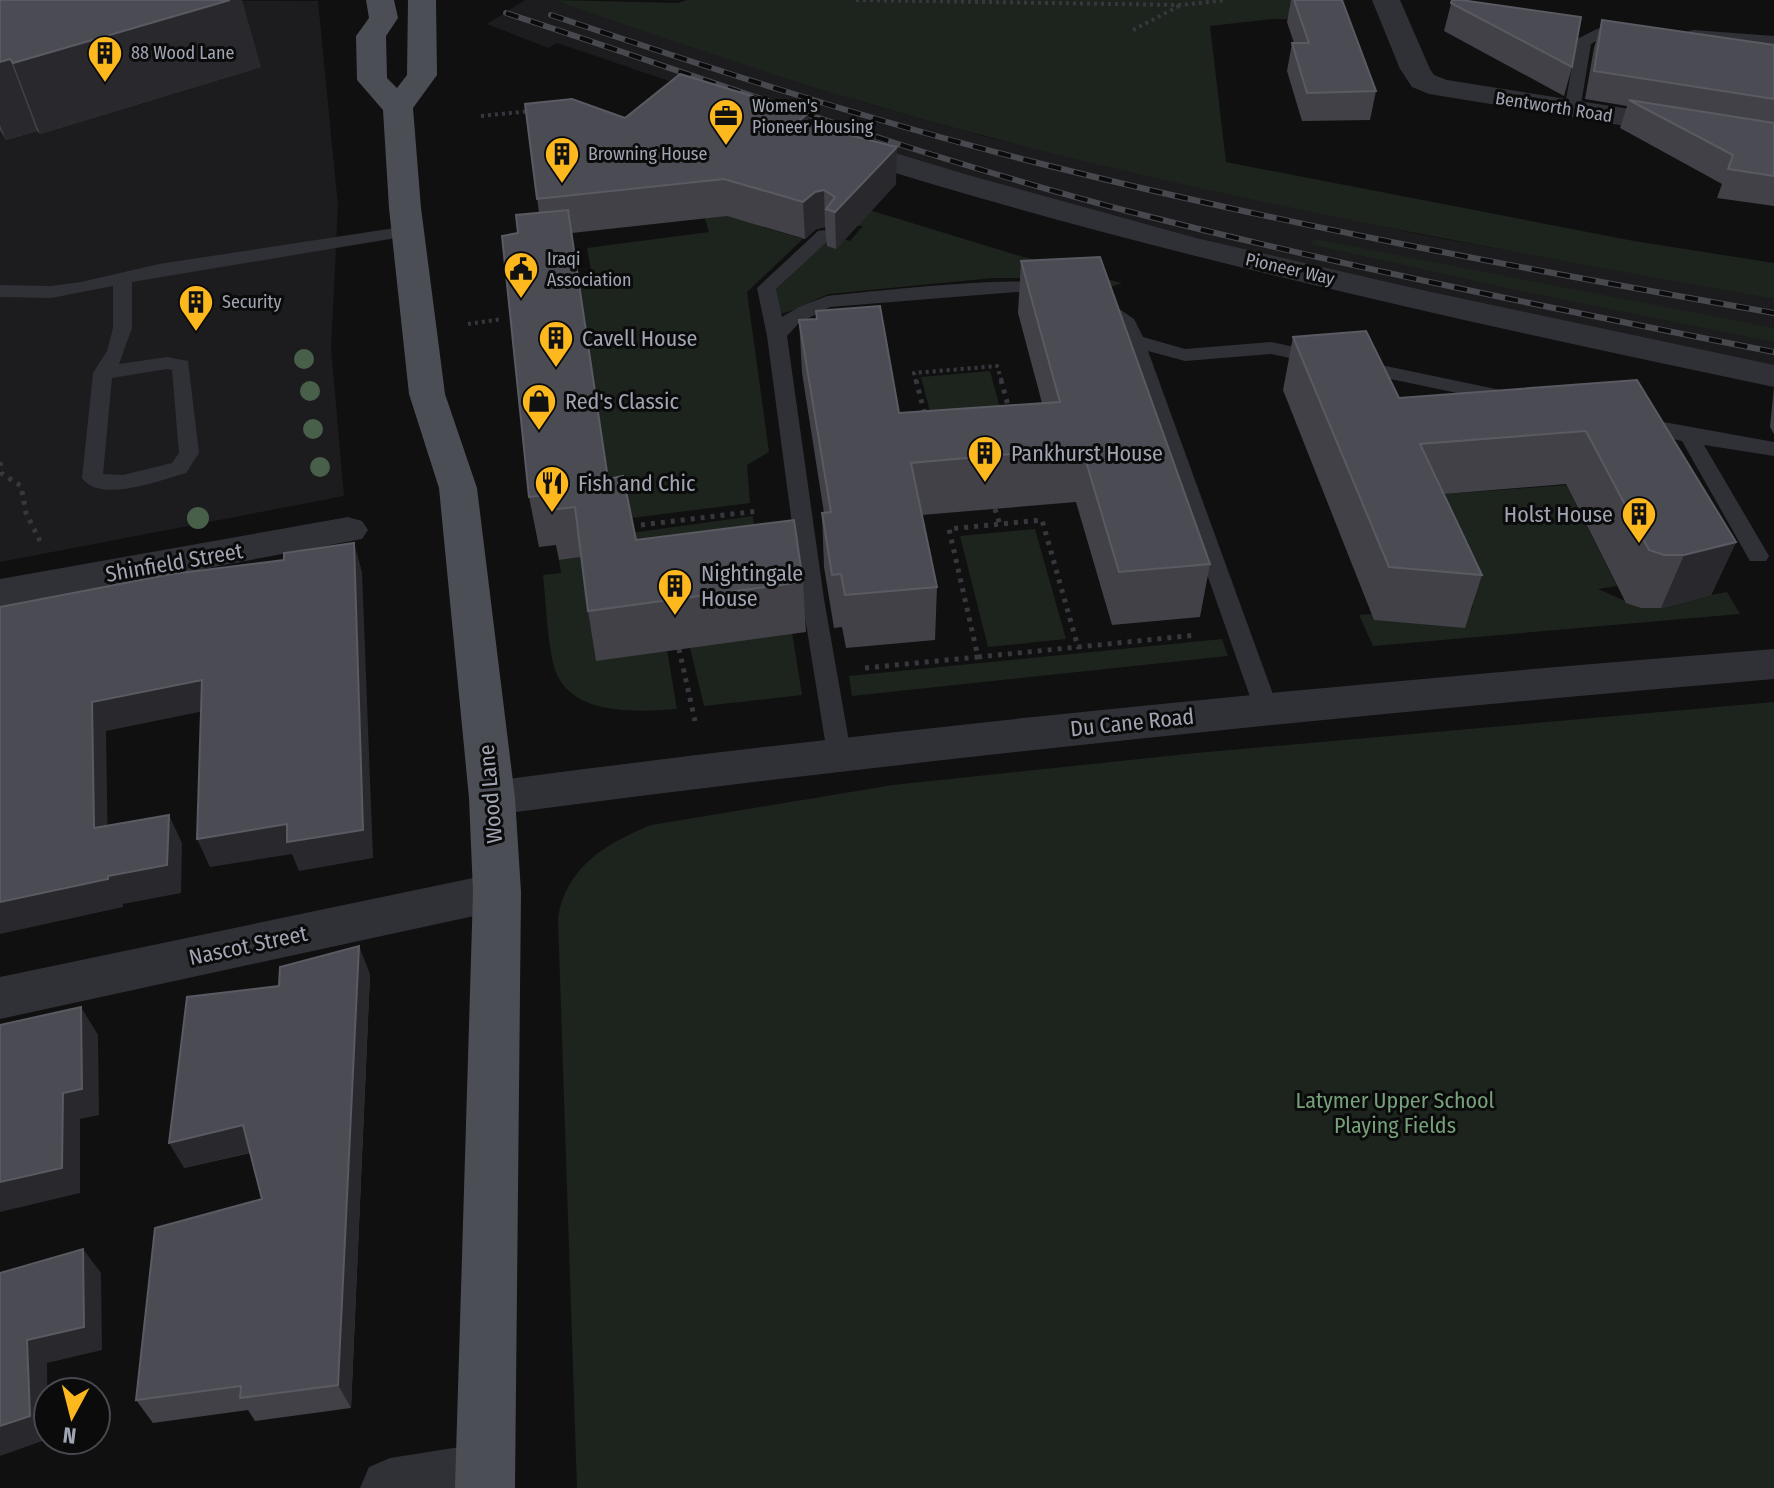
<svg xmlns="http://www.w3.org/2000/svg" width="1774" height="1488" font-family="'Fira Sans Condensed',sans-serif">
<style>
.built{fill:#1c1c1e}
.green{fill:#1c241d}
.lines{fill:none;stroke-linecap:round;stroke-linejoin:round}
.path-far1{stroke:#36383d;stroke-width:4;stroke-dasharray:3 4;stroke-linecap:butt}
.path{stroke:#36383d;stroke-width:5;stroke-dasharray:4 6;stroke-linecap:butt}
.service{fill:#303136;fill-rule:evenodd}
.minor{fill:#303136;fill-rule:evenodd}
.tertiary{fill:#303136;fill-rule:evenodd}
.primary{fill:#4c4e56;fill-rule:evenodd}
.rail-casing{stroke:#47494f;stroke-width:6}
.rail{stroke:#0b0b0c;stroke-width:4;stroke-dasharray:13;stroke-linecap:butt}
.tree{fill:#485f4a}
.wall{fill:#414147}
.shaded-wall{fill:#29292d}
.building{fill:#4b4c53;stroke:#595a62;stroke-width:2}
.labels{text-anchor:middle;stroke-width:6;stroke-linejoin:round;paint-order:stroke}
.far-poi-label{font-size:18px;fill:#a0a5b3;stroke:#0b0b0c;text-anchor:start}
.far-street-label{font-size:18px;fill:#a0a5b3;stroke:#0b0b0c}
.poi-label{font-size:22px;fill:#a0a5b3;stroke:#0b0b0c;text-anchor:start}
.street-label{font-size:22px;fill:#a0a5b3;stroke:#0b0b0c}
.park-label{font-size:22px;fill:#75a079;stroke:#0b0b0c}
</style>
<rect width="100%" height="100%" fill="#101011"/>
<path class="built" d="M0 0 318 1 338 206 331 348 344 496 0 562Z
M525 0H555L865 103 987 137 1417 234 1774 299V368L1676 350 1173 234 1025 195 810 129 557 43 548 48 487 24Z"/>
<path class="green" d="M555 0 678 3 687 0H1315L1324 19H1273L1210 26 1226 162 1634 241 1774 263V299C1511 252 1247 205 989 137 842 99 698 51 555 0Z
M699 199 863 208 1020 256 1122 283 1096 292 1022 278H993L829 294C814 299 792 314 779 313L774 291 832 236 850 241 863 226 763 227 803 239 747 292 769 452 747 465 750 503 615 520 578 277 592 275 587 248 709 232Z
M1314 239 1774 328V342L1521 291 1310 244Z
M990 371 1006 430 936 436 921 377Z
M1566 485 1617 586 1598 589 1641 608 1727 592 1740 614 1373 646 1359 615 1372 614 1375 620 1448 625 1472 610 1474 598 1406 497Z
M753 516 755 533 776 532 802 695 704 706 690 648 667 650 677 709C636 712 565 717 553 663 547 635 546 604 543 575L561 573 559 560 634 550 631 533Z
M1035 529 1066 639 988 647 960 536Z
M1222 639 1228 656 852 696 849 676Z
M1774 702V1488H577L558 918C566 867 606 843 651 825L893 785 1196 753Z"/>
<g class="lines">
<path class="path-far1" d="M856 0 1181 5 1226 0
M1133 30 1181 5
M481 116 530 111
M468 324 502 319
M916 382 914 373 997 366 1002 382"/>
<path class="path" d="M916 380 925 415
M1001 380 1009 409
M0 462 1 473 21 486 26 513 40 541
M995 509 1000 525
M641 525 758 511
M679 649 695 721
M978 657 1078 647
M865 668 978 657 949 529 1042 520 1078 647 1197 635"/>
<path class="service" d="M1628 26 1636 31 1634 34 1601 38 1591 44 1580 110 1572 115 1566 114 1564 110 1577 39 1597 29Z
M1693 30 1774 36V46L1687 38V32Z
M408 226 417 231 414 235 132 282V328L119 364 167 357 188 361 199 453 186 473C161 480 100 504 82 478L93 373 107 351 113 328V286L51 298 0 297V285L51 286 81 282 159 264ZM167 369 172 370 179 453 172 463 123 475 103 474 112 378Z
M824 230 833 235 830 239 776 289 782 317 799 307 827 296C861 293 1045 271 1061 288L1052 294 1016 292 830 307 799 323 787 336 824 599 851 753 848 759 839 762 830 759 827 753 802 599 767 336 757 288 818 231Z
M1099 295 1134 319 1143 337 1185 349 1271 342 1510 392 1520 398 1510 404 1271 354 1185 361 1148 351 1278 708 1274 714 1266 717 1258 714 1254 708 1125 341 1119 326 1090 301Z
M1636 417 1774 442V456L1704 445 1769 556 1766 561H1750L1682 441 1629 429 1626 424 1629 419Z"/>
<path class="minor" d="M1372 0H1400L1430 69 1434 75 1447 80 1774 132V150L1429 94 1412 87 1400 69Z
M842 137 968 175 1196 238 1422 290 1774 365V387C1457 320 1140 251 831 153L826 146 831 139Z
M348 517 362 521 368 530 362 539 0 607V579Z
M497 873 514 879 521 892 514 905 497 911 0 1019V977Z
M485 1443 506 1452 515 1473 508 1488H360L369 1467 390 1458Z"/>
<path class="tertiary" d="M1774 649V679C1345 715 918 759 492 815L476 810 469 798 476 786 492 781C918 725 1346 683 1774 649Z"/>
<path class="primary" d="M366 0H394L398 18 386 36 387 78 397 88 407 75 408 0H436L437 75 413 108 421 208 445 394 477 488 515 798 521 892 515 1488H455L473 892 469 798 439 488 409 394 389 208 383 110 357 80 356 36 369 18Z"/>
<g class="rail-casing">
<path id="rail" d="M506 13C715 82 922 158 1135 213 1346 267 1560 310 1774 352
M551 15C709 68 868 120 1030 161 1275 223 1525 269 1774 313"/>
</g>
<use href="#rail" class="rail"/>
</g>
<g class="tree">
<circle cx="304" cy="359" r="10"/>
<circle cx="310" cy="391" r="10"/>
<circle cx="313" cy="429" r="10"/>
<circle cx="320" cy="467" r="10"/>
<circle cx="198" cy="518" r="11"/>
</g>
<path class="wall" d="M0 0 261 67 40 134 37 131 6 140 0 130Z
M1291 0H1342L1376 91 1370 120 1302 121 1287 71 1292 43H1294L1287 22Z
M1452 0 1572 67 1564 96 1444 31Z
M1602 20 1774 45V206L1717 198 1722 184 1620 128 1627 106 1585 99 1594 48Z
M525 104 625 118 808 113V124L896 184 836 249 827 246 825 227 816 229 805 239 727 216 572 233 608 479 636 540 803 582 806 632 596 661 588 611 581 557 559 560 556 545 539 547 529 497 518 233 539 213Z
M1021 261 1210 564 1200 617 1112 625 1076 502 922 515 937 587 935 640 846 648 842 627 834 628 824 567 822 513H824L802 373 799 320 816 319V311L899 413 1042 403 1018 313Z
M1293 337 1399 398 1637 380 1736 542 1711 595 1661 608H1641L1626 603 1566 484 1444 494 1482 575 1465 628 1374 620 1283 390Z
M1774 387V434L1770 427Z
M370 974 351 1408 255 1421 248 1410 153 1423 136 1400 262 1199 250 1153 184 1168Z"/>
<path class="shaded-wall" d="M230 0H242L261 67 40 134 13 63Z
M10 59 37 131 6 140 0 125V62Z
M808 113 809 150 798 122Z
M897 147 896 184 836 249 835 212Z
M824 190 825 227 816 229 805 239 803 202 815 192Z
M1736 542 1711 595 1661 608 1684 555Z
M354 543 362 572 373 858 299 871 292 854 210 867 197 839 287 824Z
M202 680 214 709 106 731 108 857 94 828 92 702Z
M169 815 182 843 181 893 123 904V907L0 934V902L108 876Z
M359 946 370 974 351 1408 338 1385Z
M81 1007 98 1035 99 1115 80 1119V1193L0 1212V1182L63 1093Z
M243 1125 257 1151 184 1168 169 1143Z
M83 1249 101 1273 102 1350 47 1363 48 1439 0 1456V1426L27 1340Z"/>
<path class="building" d="M3 0H230L13 63 10 59 0 62V1Z
M1294 0H1342L1376 91 1307 93 1292 43H1309Z
M1452 0H1461L1581 17 1572 67 1451 3Z
M1602 20 1774 45V99L1594 71Z
M680 74 808 113 798 122 897 147 835 212 826 209 835 197 824 190 815 192 803 202 724 179 537 199 525 104 572 99 625 118Z
M1629 100 1774 123V176L1728 169 1733 155Z
M568 210 608 479 623 476 636 540 794 520 803 582 588 611 575 507 550 510 547 495 529 497 502 236 518 233 516 215Z
M1100 257 1210 564 1119 572 1082 448 911 463 937 587 845 595 841 574 832 575 822 513 831 512 799 320 817 319 816 311 880 306 899 413 1060 402 1021 261Z
M1366 331 1399 398 1637 380 1736 542 1684 555H1664L1649 550 1586 431 1420 444 1482 575 1389 567 1293 337Z
M354 543 363 830 287 842V824L197 839 202 680 92 702 94 828 169 815 167 865 108 876V879L0 902V607L172 574 284 560V553Z
M359 946 338 1385 240 1398 241 1386 136 1400 155 1228 262 1199 243 1125 169 1143 187 997 279 986 280 967Z
M81 1007 82 1089 63 1093 62 1168 0 1182V1025Z
M83 1249 84 1327 27 1340 30 1416 0 1426V1273Z"/>
<defs>
<g id="building-pin" transform="scale(1.8)"><path d="M0 17L-7.5 6A9.5 9.5 0 1 1 7.5 6Z" fill="#fcb81c" stroke="#0b0b0c"/><path d="M-4-6H4V6H1V3H-1V6H-4ZM-2.5-4.3h1.7v1.8h-1.7ZM.8-4.3h1.7v1.8H.8ZM-2.5-1h1.7V.8h-1.7ZM.8-1h1.7V.8H.8Z" fill="#111"/></g>
<g id="office-pin" transform="scale(1.8)"><path d="M0 17L-7.5 6A9.5 9.5 0 1 1 7.5 6Z" fill="#fcb81c" stroke="#0b0b0c"/><path d="M-6-3h4V-5.5h4V-3h4V5H-6ZM-1-4.5V-3h2v-1.5ZM-6 0V1H6V0Z" fill="#111"/></g>
<g id="civic-pin" transform="scale(1.8)"><path d="M0 17L-7.5 6A9.5 9.5 0 1 1 7.5 6Z" fill="#fcb81c" stroke="#0b0b0c"/><path d="M-.6-6.5H3V-4.5H.6V-3L4-1V1h2V6H-6V1h2V-1L-.6-3ZM-1.2 2.5V6h2.4V2.5Z" fill="#111"/></g>
<g id="shop-pin" transform="scale(1.8)"><path d="M0 17L-7.5 6A9.5 9.5 0 1 1 7.5 6Z" fill="#fcb81c" stroke="#0b0b0c"/><path d="M-5-2.5h2.3a2.7 3.5 0 0 1 5.4 0H5L5.5 6h-11ZM-1.5-2.5h3a1.5 2.3 0 0 0-3 0Z" fill="#111"/></g>
<g id="restaurant-pin" transform="scale(1.8)"><path d="M0 17L-7.5 6A9.5 9.5 0 1 1 7.5 6Z" fill="#fcb81c" stroke="#0b0b0c"/><path d="M-5-6h1v4h1v-4h1v4h1v-4h1v5L-1.5 .5V6h-2V.5L-5-1ZM5-6V6H3V1.5H1.5Q1.5-4 5-6Z" fill="#111"/></g>
</defs>
<g fill-rule="evenodd">
<use href="#building-pin" x="105" y="53"/>
<use href="#office-pin" x="726" y="116"/>
<use href="#building-pin" x="562" y="154"/>
<use href="#civic-pin" x="521" y="269"/>
<use href="#building-pin" x="196" y="302"/>
<use href="#building-pin" x="556" y="338"/>
<use href="#shop-pin" x="539" y="401"/>
<use href="#building-pin" x="985" y="453"/>
<use href="#restaurant-pin" x="552" y="483"/>
<use href="#building-pin" x="1639" y="514"/>
<use href="#building-pin" x="675" y="586"/>
</g>
<g class="labels">
<g class="far-poi-label">
<text x="131" y="59">88 Wood Lane</text>
<text x="752" y="112">Women's<tspan x="752" dy="21">Pioneer Housing</tspan></text>
<text x="588" y="160">Browning House</text>
<text x="547" y="265">Iraqi<tspan x="547" dy="21">Association</tspan></text>
<text x="222" y="308">Security</text>
</g>
<g class="far-street-label">
<text transform="translate(1554 107) rotate(9)" y="6">Bentworth Road</text>
<text transform="translate(1290 269) rotate(13)" y="6">Pioneer Way</text>
</g>
<g class="poi-label">
<text x="582" y="346">Cavell House</text>
<text x="565" y="409">Red's Classic</text>
<text x="1011" y="461">Pankhurst House</text>
<text x="578" y="491">Fish and Chic</text>
<text x="1613" y="522" text-anchor="end">Holst House</text>
<text x="701" y="581">Nightingale<tspan x="701" dy="25">House</tspan></text>
</g>
<g class="street-label">
<text transform="translate(174 562) rotate(-10)" y="8">Shinfield Street</text>
<text transform="translate(1132 722) rotate(-6)" y="8">Du Cane Road</text>
<text transform="translate(490 794) rotate(-95)" y="8">Wood Lane</text>
<text transform="translate(248 945) rotate(-12)" y="8">Nascot Street</text>
</g>
<g class="park-label">
<text x="1395" y="1108">Latymer Upper School<tspan x="1395" dy="25">Playing Fields</tspan></text>
</g>
</g>
<g transform="translate(72 1416) rotate(187)"><circle r="38" fill="#0b0b0c" stroke="#47494f" stroke-width="2"/>
<path d="M0-6L14 30L0 20L-14 30Z" fill="#fcb81c"/>
<text y="-12" font-size="22" font-weight="bold" text-anchor="middle" fill="#a0a5b3">N</text>
</g>
</svg>
